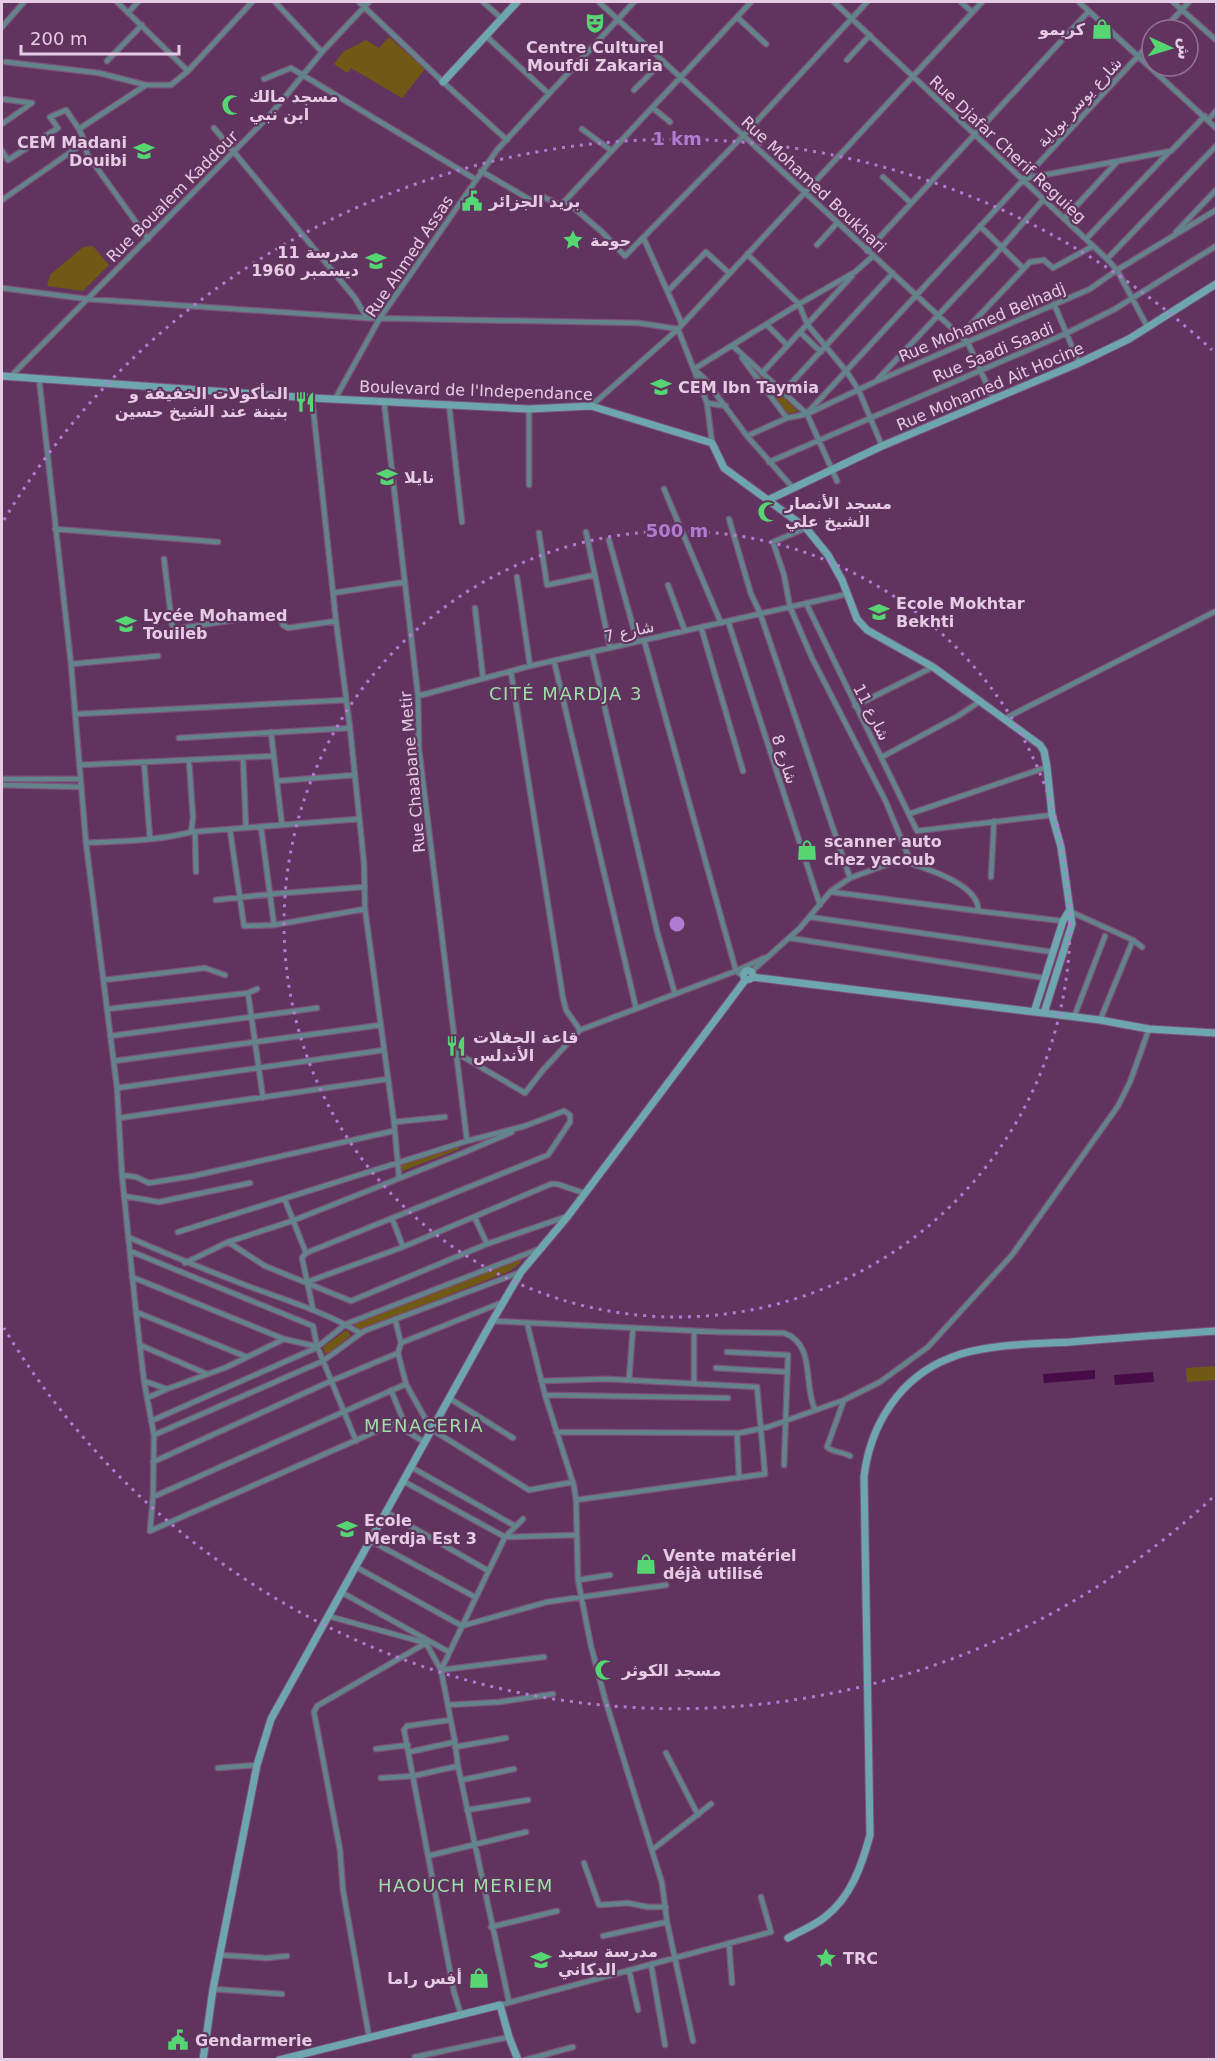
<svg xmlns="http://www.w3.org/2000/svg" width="1218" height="2061" font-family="'DejaVu Sans',Cairo,sans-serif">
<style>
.green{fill:#705915}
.water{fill:#470b47}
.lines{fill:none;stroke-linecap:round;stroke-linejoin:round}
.street-casing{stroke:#7b527a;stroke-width:7}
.secondary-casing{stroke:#7b527a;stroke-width:9}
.street{stroke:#62848a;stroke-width:4.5}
.secondary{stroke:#6ea6ae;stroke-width:7}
.ring{fill:none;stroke:#b07cd2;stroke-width:3;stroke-dasharray:3 6}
.labels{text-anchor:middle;stroke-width:4.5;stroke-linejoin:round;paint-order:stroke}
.poi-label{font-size:16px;font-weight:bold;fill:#e6cbe4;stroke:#60345f;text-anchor:start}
.street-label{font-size:16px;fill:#e6cbe4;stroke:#60345f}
.neighbourhood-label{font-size:18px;letter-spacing:1.5px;fill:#9fdfa7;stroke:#60345f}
.centre{fill:#b07cd2;stroke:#60345f;stroke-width:3}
.ring-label{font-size:18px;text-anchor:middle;font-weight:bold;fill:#b07cd2;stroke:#60345f;stroke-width:4.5;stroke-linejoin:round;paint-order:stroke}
</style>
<rect width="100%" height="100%" fill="#60345f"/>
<path class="green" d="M389 37 425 69 402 98 351 68 347 73 334 64 343 52 366 40 379 48Z
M93 246 109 265 83 291 47 286 50 275 83 247Z
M752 369H754L798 411 788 414Z
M461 1146 457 1150 400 1172 398 1166Z
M519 1257 521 1258V1262L510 1271 364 1329H357L354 1324Z
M345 1331H349L350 1336 329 1353 325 1354 323 1347Z
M1216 1366V1380L1187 1382 1186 1368Z"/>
<path class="water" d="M1095 1370V1379L1044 1383 1043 1374Z
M1153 1372 1154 1382 1115 1385 1114 1375Z"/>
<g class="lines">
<g class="street-casing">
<path id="street" d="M117 2 188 71
M275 2 322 52
M359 2 443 82 507 140
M483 2 501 18
M599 2 968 343 993 398
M834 2 1107 259 1117 270 1148 328
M961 2 972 12
M1079 2 1216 128
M1173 2 1216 40
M128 13 138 2
M737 17 766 44
M2 27 24 2
M1163 30 1189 2
M486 36 549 94
M847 60 870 35
M107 61 142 25
M6 62 99 73 146 85H171L188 71 252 2
M264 79 291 68 475 179
M146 85 79 129 85 142 87 154 148 239
M634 90 663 61
M2 99 32 103 2 124
M653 108 670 122
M1208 120 1216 111
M214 128 355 298 367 318
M582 129 612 151
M2 151 8 160 58 128 50 117 66 110 79 129
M481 171 534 202 543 197 561 205 751 2
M883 177 911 203
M1023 179 1171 151 1205 116
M2 200 85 142
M566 201 602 232 625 256 743 136 867 2
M1064 219 1117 162
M980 226 1023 268
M1176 232 1216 190
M644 239 682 324
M1086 239 1169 152
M817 245 837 223
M867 251 1089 11
M747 254 799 304 807 324 847 372 859 391 882 446
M1107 259 1216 146
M2 288 87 299 367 318 639 323 678 329 707 403 712 443
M668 291 706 252 729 273
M1054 304 1079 363
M767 325 787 345
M800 332 821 352
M960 336 1030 262 1044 260 1053 268 1093 246
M733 346 807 414 837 481
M742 358 787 418
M762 373 852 276
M11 376 270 115 322 52 369 2
M39 378 71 664 86 843 117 1088 122 1175 136 1312 144 1381 154 1435 153 1497 150 1531 402 1420
M878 379 994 256 1043 200
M783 392 893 273
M312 398 336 621 350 728 364 863 365 909 394 1122 399 1177
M335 399 380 318 497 150 634 2
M384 402 418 696 419 749 467 1141
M707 403 726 406
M449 404 462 522
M591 406 678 329 982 2
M809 411 1152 41
M747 436 787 418 807 414 877 381 1090 289 1117 270 1216 210
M769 462 1067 333 1115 309 1216 246
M529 485V409
M793 488 747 436 704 378 694 369 799 304 855 272 873 256
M664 489 721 623
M729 519 751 594 760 613 850 878
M806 528 773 542 784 575 790 607 812 658 886 802 910 860
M55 529 218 542
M586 532 610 648
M539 533 547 585 594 575
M609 540 637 641
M164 559 172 625 175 629 274 614 280 616 283 625 288 628 336 621
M517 577 530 666
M668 585 685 631
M333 593 405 582
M806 603 917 831 1052 815
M475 608 483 678
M728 621 820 905
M701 627 743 771
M644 640 736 971 744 977
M592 653 657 931 675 994
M554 661 636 1008
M71 664 158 656
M511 672 563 998 566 1010 580 1030
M418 696 530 666 847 594
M855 706 933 667
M76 714 346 700
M1004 719 1216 611
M271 732 282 825
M179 738 350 728
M882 757 958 716 979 702
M243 758 246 828
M189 760 193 818 191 832
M144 762 150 839
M79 765 274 756
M2 779H80
M277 781 355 775
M2 785 81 787
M909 814 1047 767
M261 827 274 925
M230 830 244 926 274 925 365 909
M195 833 196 872
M86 843C121 841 157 841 191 832L359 819
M991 877 994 821
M832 892 978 911
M216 900 271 894 364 887
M1069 911 1133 940 1142 947
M810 917 1053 952
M790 938 1044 978
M751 972 800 928 831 891 850 878 894 862 910 860 912 864C931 870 980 886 978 911L1063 921
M104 980 205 968 225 975
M248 993 263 1098
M107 1009 248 993 257 989
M1074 1017 1105 936
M1100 1020 1133 940
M110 1036 317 1008
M455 1052 525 1093 543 1070 580 1030 736 971 764 958
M114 1061 381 1025
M117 1088 384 1050
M119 1118 388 1079
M394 1122 445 1117
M122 1175 136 1177 149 1183 193 1176 393 1131
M124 1196 159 1202 250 1183
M285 1200 306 1253 302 1258 313 1309
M392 1218 403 1247
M475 1218 487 1244
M178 1232 467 1141 525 1126 564 1111 570 1115V1122L548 1155 306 1253
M128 1237C169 1255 211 1272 253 1288 289 1301 327 1313 360 1333
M228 1242 265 1266 351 1301 487 1244 568 1216
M130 1251 313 1326 317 1346 356 1441
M185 1263 228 1242 292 1221 463 1153 512 1132
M132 1277 284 1339 315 1346
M307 1282 403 1247 551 1184H557L584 1193
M136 1312 247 1357
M492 1321 719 1332 784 1333C816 1344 803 1384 815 1410
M527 1323 545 1395 574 1486 576 1500 578 1580 591 1646 605 1699 662 1883 667 1922 693 2041
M401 1343 503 1302
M140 1345 207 1374
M727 1352 788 1355 784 1465
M716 1368 787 1372
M629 1380 633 1328
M144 1381 167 1389
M541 1381 607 1379 757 1387 765 1474 576 1500
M406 1384 431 1429 529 1490 573 1482
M694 1384V1331
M391 1390 408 1432 424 1442
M545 1395 728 1398
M147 1398 167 1389 227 1367 284 1339
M449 1398 513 1438
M844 1400 827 1447C833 1453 842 1451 850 1456
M151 1421 316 1348 346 1324 539 1249
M556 1432 740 1433 768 1427 844 1400 880 1382 928 1347 1012 1255 1118 1106 1130 1082 1149 1029
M737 1433 739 1477
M154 1435 323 1361 364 1331 521 1272
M153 1462 331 1381 398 1353
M411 1467 515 1526
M403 1481 505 1537 577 1535
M153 1497 406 1384 398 1353 401 1343 395 1319
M386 1512 487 1570
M371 1541 475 1597
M356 1567 462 1626 547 1602 666 1585
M578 1580 610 1575
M341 1592 449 1652
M328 1616 426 1643 441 1670 505 1537 523 1519
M448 1705 499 1702 553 1694
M450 1720 407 1726 404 1730 454 1992 461 2015
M455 1747 506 1738
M376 1749 408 1745
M409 1752 455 1742
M666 1753 698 1815
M218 1768 257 1765
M381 1778 413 1776 458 1766
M462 1780 514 1769
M467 1810 528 1800
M652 1850 711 1804
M428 1856 526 1832
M584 1863 599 1905 628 1903 648 1907H666
M491 1927 557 1911
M603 1936 667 1922
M729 1943 732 1983
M219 1955 267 1958 287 1956
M651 1964 665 2045
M629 1970 638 2010
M213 1989 282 1994
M509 2002 458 1766 455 1742 441 1670 544 1657
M500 2005 771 1932 761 1897
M369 2037 343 1890 340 1850 314 1712 317 1706 426 1643
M415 2057 509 2037
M525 2060 573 2047"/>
</g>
<g class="secondary-casing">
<path id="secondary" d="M443 82 517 2
M2 376 312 398 529 409 591 406 712 443 724 468 806 528 828 555 842 580 857 619 867 630 933 667 1040 745 1044 751 1047 767 1052 815 1061 847 1072 924 1044 1013
M768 500 882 446 1079 363 1129 339 1216 284
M743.5 975a4.5 4.5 0 1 1 9 0a4.5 4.5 0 1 1-9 0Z
M752 977 1100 1020 1149 1029 1216 1033
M1034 1012 1063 921 1069 911
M788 1938C800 1931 814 1926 825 1917 851 1897 862 1865 870 1835L864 1477C870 1425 900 1377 950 1358 983 1344 1036 1344 1071 1342 1120 1338 1168 1334 1216 1331
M203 2060 213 1989 257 1765 271 1719 487 1330 521 1272 568 1216 746 979
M279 2060 500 2005 509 2037 518 2060"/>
</g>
<use href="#street" class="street"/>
<use href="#secondary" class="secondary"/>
</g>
<g class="ring">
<circle cx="677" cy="924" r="393"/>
<path d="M1212 1498A785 785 0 0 1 4 1328M4 520A785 785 0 0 1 1212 350"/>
</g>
<defs>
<g id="theatre-bare" transform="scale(1.62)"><path d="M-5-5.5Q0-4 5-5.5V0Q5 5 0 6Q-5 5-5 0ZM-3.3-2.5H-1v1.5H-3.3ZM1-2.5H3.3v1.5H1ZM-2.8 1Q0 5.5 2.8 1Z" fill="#55d672" stroke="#60345f" stroke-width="2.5" paint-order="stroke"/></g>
<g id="shop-bare" transform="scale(1.62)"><path d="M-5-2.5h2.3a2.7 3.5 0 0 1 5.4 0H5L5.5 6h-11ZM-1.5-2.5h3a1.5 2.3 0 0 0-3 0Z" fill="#55d672" stroke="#60345f" stroke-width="2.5" paint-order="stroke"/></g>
<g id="mosque-bare" transform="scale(1.62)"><path d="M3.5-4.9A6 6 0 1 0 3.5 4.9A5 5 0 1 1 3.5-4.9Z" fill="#55d672" stroke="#60345f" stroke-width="2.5" paint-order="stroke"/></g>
<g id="school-bare" transform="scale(1.62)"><path d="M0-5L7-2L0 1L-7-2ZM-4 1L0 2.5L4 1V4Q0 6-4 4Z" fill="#55d672" stroke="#60345f" stroke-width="2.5" paint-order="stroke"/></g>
<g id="civic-bare" transform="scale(1.62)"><path d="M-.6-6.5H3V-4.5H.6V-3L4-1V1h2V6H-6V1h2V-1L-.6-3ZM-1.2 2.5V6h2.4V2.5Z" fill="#55d672" stroke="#60345f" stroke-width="2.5" paint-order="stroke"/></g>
<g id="sight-bare" transform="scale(1.62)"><path d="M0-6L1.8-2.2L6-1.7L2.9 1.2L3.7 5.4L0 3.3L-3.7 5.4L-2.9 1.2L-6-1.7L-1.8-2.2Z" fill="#55d672" stroke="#60345f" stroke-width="2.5" paint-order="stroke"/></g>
<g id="restaurant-bare" transform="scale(1.62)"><path d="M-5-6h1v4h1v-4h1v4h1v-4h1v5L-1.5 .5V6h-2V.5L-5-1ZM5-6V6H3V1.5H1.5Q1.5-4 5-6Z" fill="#55d672" stroke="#60345f" stroke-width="2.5" paint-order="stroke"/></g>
</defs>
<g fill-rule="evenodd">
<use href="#theatre-bare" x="595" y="23"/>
<use href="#shop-bare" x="1102" y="29"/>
<use href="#mosque-bare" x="232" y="105"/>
<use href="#school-bare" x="144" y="151"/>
<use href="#civic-bare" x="472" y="201"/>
<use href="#sight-bare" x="573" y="240"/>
<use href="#school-bare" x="376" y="261"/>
<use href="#school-bare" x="661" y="387"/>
<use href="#restaurant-bare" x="305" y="402"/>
<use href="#school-bare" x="387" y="477"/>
<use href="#mosque-bare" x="768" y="512"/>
<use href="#school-bare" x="879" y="612"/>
<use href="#school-bare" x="126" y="624"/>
<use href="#shop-bare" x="807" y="850"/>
<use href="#restaurant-bare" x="456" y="1046"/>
<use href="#school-bare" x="347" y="1529"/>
<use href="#shop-bare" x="646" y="1564"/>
<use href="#mosque-bare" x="605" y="1670"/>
<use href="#sight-bare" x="826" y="1958"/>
<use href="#school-bare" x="541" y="1960"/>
<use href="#shop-bare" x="479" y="1978"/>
<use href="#civic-bare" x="178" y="2040"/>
</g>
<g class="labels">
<g class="poi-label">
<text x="1085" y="35" text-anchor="end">كريمو</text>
<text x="595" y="53" text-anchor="middle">Centre Culturel<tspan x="595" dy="18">Moufdi Zakaria</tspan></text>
<text x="249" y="102">مسجد مالك<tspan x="249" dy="18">ابن نبي</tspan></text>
<text x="127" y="148" text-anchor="end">CEM Madani<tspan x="127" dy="18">Douibi</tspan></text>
<text x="489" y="207">بريد الجزائر</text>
<text x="590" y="246">حومة</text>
<text x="359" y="258" text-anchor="end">مدرسة 11<tspan x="359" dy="18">ديسمبر 1960</tspan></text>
<text x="678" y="393">CEM Ibn Taymia</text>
<text x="288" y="399" text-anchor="end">المأكولات الخفيفة و<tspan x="288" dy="18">بنينة عند الشيخ حسين</tspan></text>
<text x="404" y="483">نايلا</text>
<text x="785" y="509">مسجد الأنصار<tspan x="785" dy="18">الشيخ علي</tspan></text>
<text x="896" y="609">Ecole Mokhtar<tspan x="896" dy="18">Bekhti</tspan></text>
<text x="143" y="621">Lycée Mohamed<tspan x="143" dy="18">Touileb</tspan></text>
<text x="824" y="847">scanner auto<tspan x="824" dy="18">chez yacoub</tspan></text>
<text x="473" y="1043">قاعة الحفلات<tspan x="473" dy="18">الأندلس</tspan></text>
<text x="364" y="1526">Ecole<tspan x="364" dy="18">Merdja Est 3</tspan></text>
<text x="663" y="1561">Vente matériel<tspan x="663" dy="18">déjà utilisé</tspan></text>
<text x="622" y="1676">مسجد الكوثر</text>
<text x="558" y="1957">مدرسة سعيد<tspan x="558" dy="18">الدكاني</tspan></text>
<text x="843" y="1964">TRC</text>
<text x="462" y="1984" text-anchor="end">أفس راما</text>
<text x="195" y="2046">Gendarmerie</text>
</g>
<g class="street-label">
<text transform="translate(1079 102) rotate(-47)" y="6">شارع يوسر بوباية</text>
<text transform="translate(1008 149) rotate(43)" y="6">Rue Djafar Cherif Reguieg</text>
<text transform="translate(814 184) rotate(43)" y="6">Rue Mohamed Boukhari</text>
<text transform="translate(172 196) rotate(-45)" y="6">Rue Boualem Kaddour</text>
<text transform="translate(409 256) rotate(-56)" y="6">Rue Ahmed Assas</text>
<text transform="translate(982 322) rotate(-23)" y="6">Rue Mohamed Belhadj</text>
<text transform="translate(993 352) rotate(-23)" y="6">Rue Saadi Saadi</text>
<text transform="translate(990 386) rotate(-23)" y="6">Rue Mohamed Ait Hocine</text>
<text transform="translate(476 390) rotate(2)" y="6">Boulevard de l'Independance</text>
<text transform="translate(629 631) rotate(-13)" y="6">شارع 7</text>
<text transform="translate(872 712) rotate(63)" y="6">شارع 11</text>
<text transform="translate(785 759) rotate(72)" y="6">شارع 8</text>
<text transform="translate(412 772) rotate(-95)" y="6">Rue Chaabane Metir</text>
</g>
<g class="neighbourhood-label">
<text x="566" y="700">CITÉ MARDJA 3</text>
<text x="424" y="1432">MENACERIA</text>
<text x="466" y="1892">HAOUCH MERIEM</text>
</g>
</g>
<circle cx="677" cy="924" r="9" class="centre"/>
<g class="ring-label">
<text x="677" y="145">1 km</text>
<text x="677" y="537">500 m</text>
</g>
<rect width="1218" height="2061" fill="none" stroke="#e6cbe4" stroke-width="6"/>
<g transform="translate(1170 48) rotate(94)"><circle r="28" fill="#60345f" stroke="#967094" stroke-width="1.5"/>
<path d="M0-4.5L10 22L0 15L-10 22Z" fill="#55d672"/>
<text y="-9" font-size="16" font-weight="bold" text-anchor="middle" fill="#e6cbe4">ش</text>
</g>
<path d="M21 45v9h158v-9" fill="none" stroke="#e6cbe4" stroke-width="3"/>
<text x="30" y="45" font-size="18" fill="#e6cbe4" stroke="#60345f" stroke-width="4.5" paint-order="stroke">200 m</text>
</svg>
